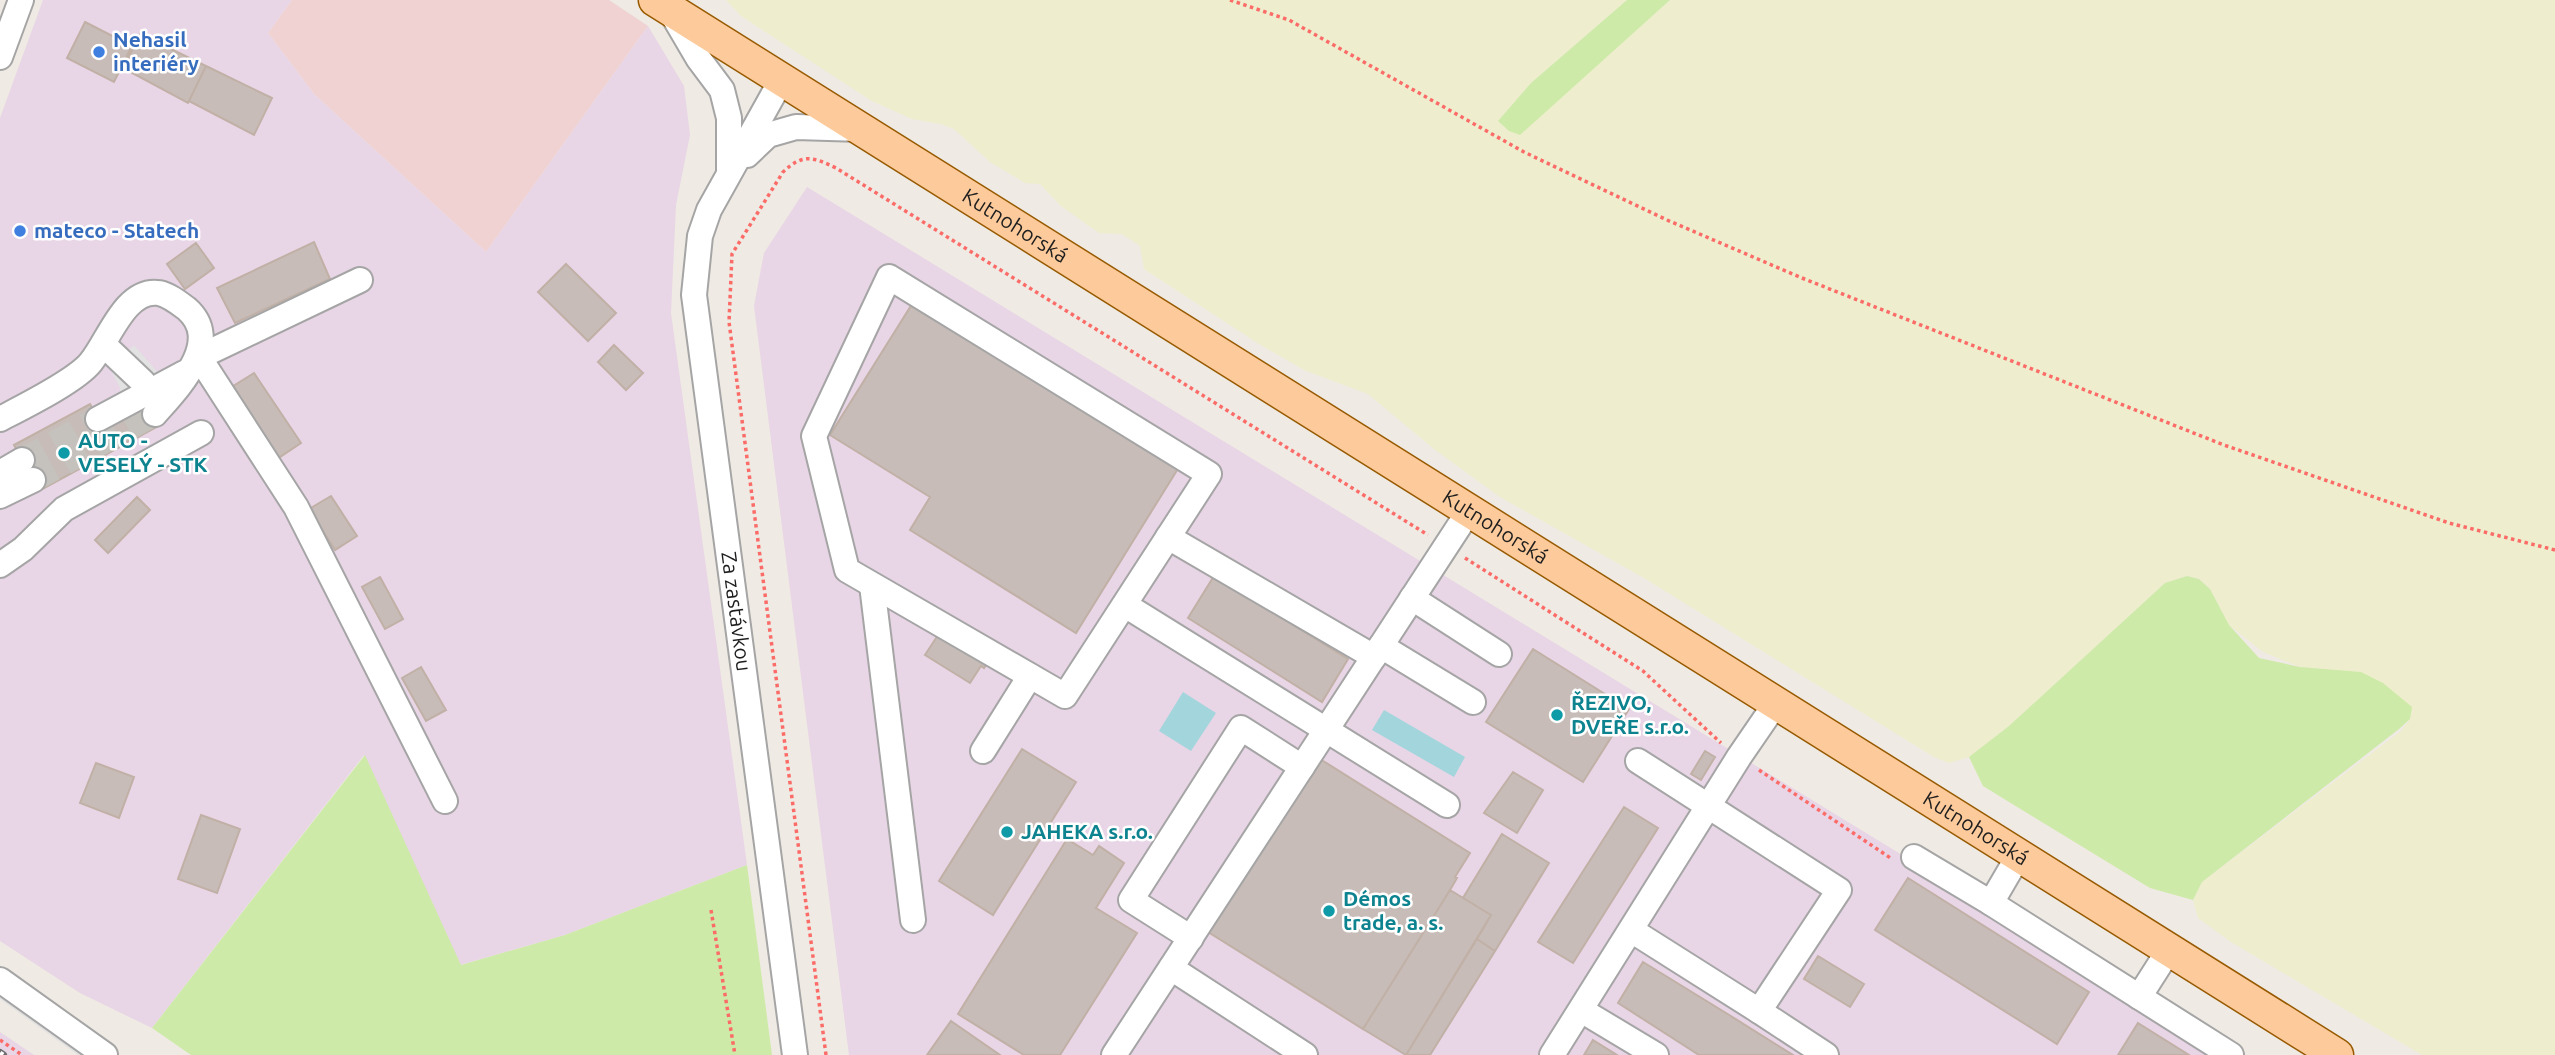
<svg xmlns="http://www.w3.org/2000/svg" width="2555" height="1055" font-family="Ubuntu,sans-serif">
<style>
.commercial{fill:#f0d2d3}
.industrial{fill:#e8d5e6}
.farmland{fill:#eeeece}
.grass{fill:#ceeaa8}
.parking{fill:#e2e2e2}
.water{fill:#a3d5dd}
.building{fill:#c7bcb7;stroke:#c1b0a6;stroke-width:2}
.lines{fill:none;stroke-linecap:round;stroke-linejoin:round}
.minor-tunnel{stroke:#c5c1bc;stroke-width:24;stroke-dasharray:24 12;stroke-linecap:butt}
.minor-casing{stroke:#a5a5a5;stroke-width:28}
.major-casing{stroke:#975a00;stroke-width:35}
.path{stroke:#fb6c68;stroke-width:3.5;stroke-dasharray:3.5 3.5;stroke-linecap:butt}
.minor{stroke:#fff;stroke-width:24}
.major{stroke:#fdcb9b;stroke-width:32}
.rail-casing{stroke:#6c6c6c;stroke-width:8}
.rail{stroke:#fff;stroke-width:5;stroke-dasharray:16;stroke-linecap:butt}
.shop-dot{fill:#3f7fe0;stroke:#fff;stroke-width:2.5}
.culture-dot{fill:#0f9aa8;stroke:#fff;stroke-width:2.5}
.labels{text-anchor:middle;stroke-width:5;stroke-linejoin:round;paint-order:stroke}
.shop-label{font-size:21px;font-weight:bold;fill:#366cbe;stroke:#fff;text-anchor:start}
.street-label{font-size:21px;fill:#1e1e1e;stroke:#fff}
.culture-label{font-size:21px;font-weight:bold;fill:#0d838f;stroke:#fff;text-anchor:start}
</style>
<rect width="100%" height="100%" fill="#efeae3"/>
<path class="commercial" d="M292 0H609L648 26 486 252 314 94 268 33Z"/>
<path class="industrial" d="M43 0H292L268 33 314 94 486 252 648 26 684 86 690 135 676 205 671 313 747 865 565 935 460 965 364 755 152 1028 80 993 0 941V118Z
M807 187 2230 1055H849L754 306 764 253Z
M0 1032 34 1055H0Z"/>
<path class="farmland" d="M726 0H1627L1531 83 1498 121 1509 131 1621 43 1670 0H2555V1055H2422L2231 942 2198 918 2193 900 2202 882 2401 731 2410 719 2322 669 2300 667 2263 652 2229 625 2210 589 2200 579 2187 576 2165 583 2009 726 1969 757 1949 763 1934 757 1644 578 1500 497 1434 449 1368 394 1304 370 1259 344 1144 269 1140 246 1122 234 1099 233 1061 206 1040 184 1025 183 990 162 954 129 941 124 912 119 872 101 741 16Z"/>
<path class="grass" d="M1627 0H1670L1520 135 1509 131 1498 121 1531 83Z
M2187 576 2199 579 2210 589 2229 625 2259 658 2300 667 2361 672 2383 683 2412 707 2410 719 2399 729 2202 882 2193 900 2150 888 1983 786 1969 757 2009 726 2165 583Z
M365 755 461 965 565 935 747 865 772 1055H191L152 1028Z"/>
<path class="parking" d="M134 345 162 377 119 397 120 388 110 369Z
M0 983 97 1055H78L0 999Z"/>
<path class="water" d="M1183 692 1216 713 1191 751 1159 731Z
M1384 710 1465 757 1454 777 1372 730Z"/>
<path class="building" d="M85 22 132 46 114 82 67 58Z
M140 34 206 66 188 103 123 68Z
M206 66 272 98 254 135 189 101Z
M314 242 330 279 235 323 217 288Z
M196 243 214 268 185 289 167 264Z
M566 264 616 313 588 341 538 292Z
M914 301 1179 467 1076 633 910 530 930 497 830 435Z
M614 345 643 373 626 390 598 362Z
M254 373 301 443 277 459 230 388Z
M90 404 104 430 150 406 160 425 39 491 14 445Z
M331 496 357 536 335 550 309 509Z
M137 497 150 510 108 553 95 540Z
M1214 576 1348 659 1322 702 1188 618Z
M380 577 403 619 385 629 362 587Z
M938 635 986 665 984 668 981 666 970 683 925 655Z
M1533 649 1629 709 1583 782 1486 722Z
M421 667 446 710 426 721 402 678Z
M1022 749 1076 782 993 915 939 881Z
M1705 751 1715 757 1701 780 1691 774Z
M1320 759 1470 853 1455 877 1457 878 1450 890 1363 1029 1208 932Z
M96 763 134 777 119 818 80 803Z
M1513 772 1543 790 1517 833 1484 813Z
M1624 807 1658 828 1573 963 1538 942Z
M201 815 240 829 217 893 178 879Z
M1502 834 1549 863 1495 951 1477 939 1491 915 1463 898Z
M1067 839 1093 855 1099 846 1124 863 1096 908 1137 933 1060 1055H1024L958 1014Z
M1908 878 2089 992 2057 1044 1875 930Z
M1450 890 1491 915 1406 1055 1363 1029Z
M1477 939 1495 951 1430 1055H1406Z
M1818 956 1864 984 1850 1007 1804 979Z
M1643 962 1726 1013 1793 1055H1699L1618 1003Z
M951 1021 1000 1055H927Z
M2138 1023 2189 1055H2118Z
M1593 1040 1617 1055H1584Z"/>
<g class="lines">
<path class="minor-tunnel" d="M22 460 98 419
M33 480 155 414"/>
<g class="minor-casing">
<g id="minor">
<path d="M671 12 698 58 722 90 729 118V169"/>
<path d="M0 57 21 0"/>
<path id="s1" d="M782 79 709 210 700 236 694 295 795 1055"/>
<path d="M747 155 768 135 796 127 861 129"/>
<path d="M889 277 1209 474 1065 696 847 570 814 436Z"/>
<path d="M360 280 199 357 296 507 445 801"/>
<path d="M104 345 143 382"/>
<path d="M0 419C23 407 76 381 91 362 109 340 125 288 159 293 169 295 179 303 187 309 224 342 177 389 155 414"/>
<path d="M98 419 184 373"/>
<path d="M0 473 22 460"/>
<path d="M0 496 33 480"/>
<path d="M1168 537 1374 657"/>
<path d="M0 565 23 549 64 509 201 433"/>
<path d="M872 585 913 920"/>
<path d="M1412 598 1499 654"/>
<path d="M1125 605 1447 805"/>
<path d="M1381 646 1473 702"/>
<path d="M983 751 1030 676"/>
<path d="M1914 857 1991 903 2019 855"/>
<path d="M1991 903 2231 1055"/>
<path d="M1631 930 1759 1011 1839 890 1638 761"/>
<path d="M1191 938 1131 900 1241 728 1302 767"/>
<path d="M1171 968 1305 1055"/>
<path d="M0 980 105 1055"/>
<path d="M2139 997 2169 950"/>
<path d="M1581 1010 1656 1055"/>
<path d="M1759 1011 1826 1055"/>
<path d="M1114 1055 1469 511"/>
<path d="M1552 1055 1739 757 1776 703"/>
</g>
</g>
<g class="major-casing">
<g id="major">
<path id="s2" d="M655 0 2337 1055"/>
</g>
</g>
<path class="path" d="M1230 0 1289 20 1524 152 1667 220 1802 278 2224 445 2449 523 2555 550
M1465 558 1643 671 1721 743
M1759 770 1892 859
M711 910 735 1055
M0 1040 22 1055
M826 1055 729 322 732 254 783 172C803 153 813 157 836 168L1428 535"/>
<use href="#minor" class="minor"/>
<use href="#major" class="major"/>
<g class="rail-casing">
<path id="rail" d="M0 1053 3 1055"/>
</g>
<use href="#rail" class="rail"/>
</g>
<g class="shop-dot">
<circle cx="99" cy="52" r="7"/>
<circle cx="20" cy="231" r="7"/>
</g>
<g class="culture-dot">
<circle cx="64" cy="453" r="7"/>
<circle cx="1557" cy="715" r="7"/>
<circle cx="1007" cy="832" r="7"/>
<circle cx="1329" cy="911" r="7"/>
</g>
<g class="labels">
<g class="shop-label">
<text x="113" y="47">Nehasil<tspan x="113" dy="24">interiéry</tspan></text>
<text x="34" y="238">mateco - Statech</text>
</g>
<g class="street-label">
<text dy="7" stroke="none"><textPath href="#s2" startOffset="425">Kutnohorská</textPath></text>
<text dy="7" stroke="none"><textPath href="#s2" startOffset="992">Kutnohorská</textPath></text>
<text dy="7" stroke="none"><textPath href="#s1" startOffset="556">Za zastávkou</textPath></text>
<text dy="7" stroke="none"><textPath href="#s2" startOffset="1559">Kutnohorská</textPath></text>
</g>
<g class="culture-label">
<text x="78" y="448">AUTO -<tspan x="78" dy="24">VESELÝ - STK</tspan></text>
<text x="1571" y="710">ŘEZIVO,<tspan x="1571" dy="24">DVEŘE s.r.o.</tspan></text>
<text x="1021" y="839">JAHEKA s.r.o.</text>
<text x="1343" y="906">Démos<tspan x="1343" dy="24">trade, a. s.</tspan></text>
</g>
</g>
</svg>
